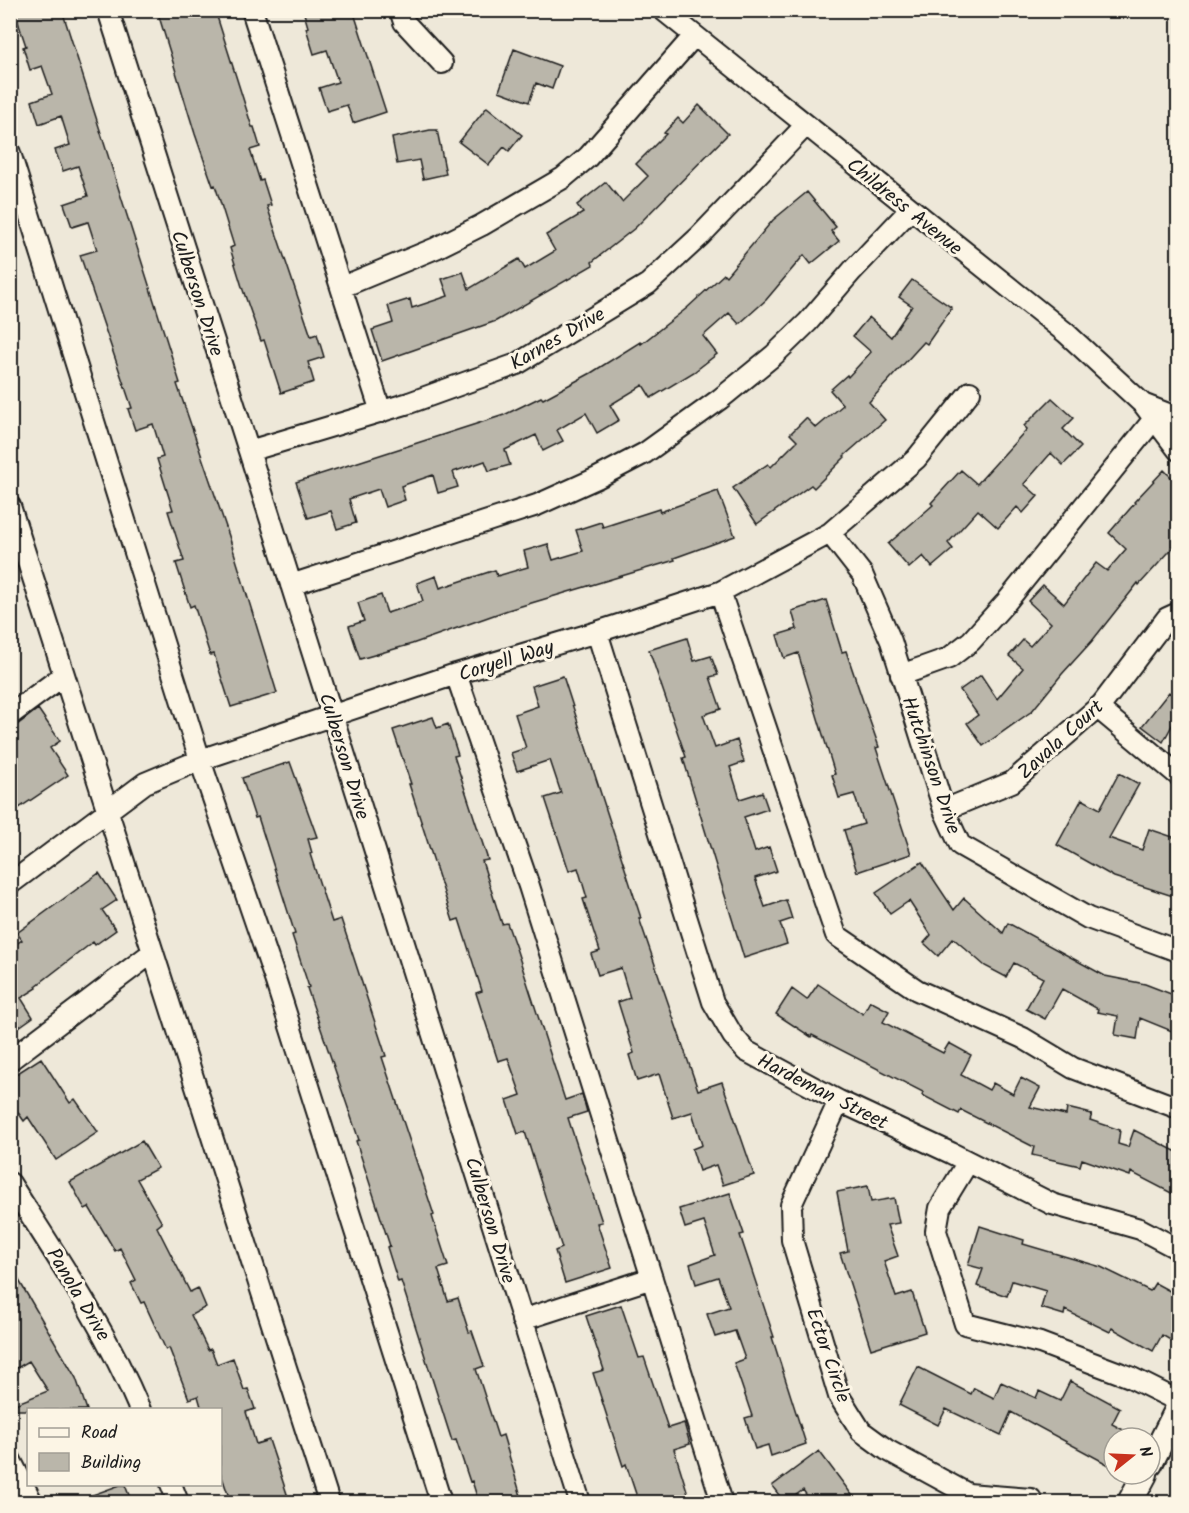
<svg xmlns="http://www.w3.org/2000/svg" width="1189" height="1513" font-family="Kalam,sans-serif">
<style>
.building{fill:#bab6aa;stroke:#1c1c1c;stroke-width:1.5}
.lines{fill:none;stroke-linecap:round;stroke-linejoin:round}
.minor-casing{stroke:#1c1c1c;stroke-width:24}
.major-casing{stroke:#1c1c1c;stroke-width:28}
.minor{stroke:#fcf5e5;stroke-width:20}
.major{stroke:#fcf5e5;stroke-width:24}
.labels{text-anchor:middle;stroke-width:6;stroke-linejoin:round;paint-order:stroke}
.street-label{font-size:20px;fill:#1c1c1c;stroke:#fcf5e5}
</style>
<rect width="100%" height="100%" fill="#eee8d9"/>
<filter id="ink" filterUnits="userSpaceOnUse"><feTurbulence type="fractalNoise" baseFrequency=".0167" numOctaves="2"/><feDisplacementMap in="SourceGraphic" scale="12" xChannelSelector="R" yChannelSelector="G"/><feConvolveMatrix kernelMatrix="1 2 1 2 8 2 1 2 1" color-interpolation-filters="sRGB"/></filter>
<g filter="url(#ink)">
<path class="building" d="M14 10H62L180 383 177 384 229 536 277 693 231 707 214 654 210 655 194 605 190 607 176 563 184 561 168 511 173 510 157 459 163 457 153 424 135 430 128 409 132 408 80 255 97 250 88 222 72 227 64 204 88 196 78 166 63 171 55 150 70 145 61 116 39 124 32 101 52 94 42 66 30 70 23 47 26 46Z
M157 10H215L252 127H254L260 147 250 150 260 181 263 180 271 205 267 206 311 336 317 334 324 357 308 362 314 382 281 393 264 340 261 341 243 290 230 248 234 246 215 185 213 186 195 134Z
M303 10H353L386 112 353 123 347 105 327 111 319 88 338 82 327 50 314 54 306 28 308 27Z
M514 49 560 66 552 89 536 83 529 102 499 91Z
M699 105 728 134 635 228 592 262 593 265 496 321 382 361 372 330 393 323 388 306 410 299 412 308 448 296 442 279 463 272 469 289 519 259 525 269 555 251 546 235 583 213 577 205 606 182 622 202 648 176 636 164 666 134 664 133 678 118 683 123Z
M487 107 522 135 509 151 504 147 489 165 459 142Z
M430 130H437L446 174 423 179 419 160 397 164 392 138Z
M807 192 836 227 831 231 839 241 811 264 804 255 766 300 739 324 729 313 703 336 717 354 694 372 651 398 643 385 610 405 619 420 597 433 586 413 557 430 563 441 543 451 536 435 505 450 510 465 489 471 485 461 453 472 458 487 438 493 433 475 401 486 405 500 385 507 379 489 349 499 356 523 337 529 331 511 308 518 296 482 504 415 541 397 543 399 591 373 640 342 641 344 687 308 724 274 726 276 773 220Z
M912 280 952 308 927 344 924 342 869 402 885 420 844 456 845 457 814 488 811 485 757 524 733 488 768 464 771 467 797 441 790 434 806 418 816 428 843 405 830 390 847 375 848 377 871 352 853 336 869 317 891 337 912 306 899 297Z
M1052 398 1074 418 1063 429 1081 447 1063 465 1051 453 1024 484 1038 496 1023 513 1017 507 998 528 978 510 948 543 953 549 932 567 923 556 909 568 888 544 933 505 931 503 961 470 977 484 1027 429 1024 426Z
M1164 470 1179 485V541L1139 585 1138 583 1092 641 1062 674 1032 711 983 746 967 723 978 715 960 690 981 675 997 699 1023 668 1009 656 1023 640 1030 646 1051 623 1028 601 1043 585 1064 604 1096 563 1107 571 1126 549 1109 533 1135 503 1134 502Z
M718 491 735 536 674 558 675 560 508 610 412 644 360 659 349 626 364 621 358 603 381 595 387 613 423 601 417 583 436 576 440 588 495 570 497 576 528 567 524 551 548 544 553 560 583 551 576 530 601 522 603 527 659 509 660 512Z
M826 600 842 652 846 651 865 707 879 747 876 748 911 854 857 872 844 830 864 824 854 794 839 798 832 775 835 774 798 653 784 658 777 635 797 629 792 611Z
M687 638 694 661 711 656 718 675 710 677 721 709 703 715 715 748 737 740 744 762 730 767 740 799 762 792 768 809 744 817 755 852 769 847 777 871 755 878 765 907 786 900 792 919 780 923 787 944 744 958 683 758 686 757 649 650Z
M563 676 641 918H639L698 1090 722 1082 754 1175 723 1185 716 1165 699 1171 692 1149 702 1145 692 1112 673 1118 659 1074 637 1081 629 1055 634 1053 618 1002 630 998 621 968 598 975 591 954 600 951 583 899 587 898 578 868 569 871 545 798 561 793 550 760 517 771 511 753 526 748 515 714 538 706 532 686Z
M1169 692 1179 700V724L1174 722 1163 742 1142 726Z
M38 709 60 741 50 748 68 775 10 814V727L17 725Z
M433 717 437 728 448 724 458 755 454 756 488 860 482 861 502 924 507 923 517 951 565 1100 582 1094 587 1112 568 1118 602 1222 597 1223 612 1268 565 1283 555 1251 562 1248 546 1199 525 1132 518 1134 507 1100 521 1095 508 1058 498 1061 476 993 482 991 459 919 453 921 409 784H411L393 730Z
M290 762 317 837 308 839 312 853 310 854 332 922 341 919 386 1056 382 1057 434 1215 432 1216 448 1266 438 1269 448 1301 458 1298 469 1332 472 1331 484 1366 476 1369 498 1437 503 1435 523 1503H479L472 1481 470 1482 456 1440 452 1441 401 1281 398 1282 387 1247 390 1246 356 1141 359 1140 307 988 309 987 292 935 295 934 258 817 255 818 242 778Z
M1119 773 1139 784 1109 838 1142 850 1149 829 1179 839V898L1114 877 1057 845 1082 799 1100 809Z
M922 862 954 910 964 898 1003 933 1008 923 1105 976 1145 984 1179 997V1034L1140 1018 1137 1039 1115 1035 1118 1016 1097 1012 1098 1009 1062 989 1045 1019 1026 1009 1043 978 1014 963 1006 977 985 966 953 938 938 956 924 943 931 935 909 901 890 914 876 893Z
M99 873 117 900 102 910 116 930 95 945 93 942 36 986 37 988 21 998 33 1017 19 1027 10 1014V948L22 940 17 933Z
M818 984 863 1014 870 1001 889 1011 883 1022 943 1053 949 1043 971 1055 961 1075 989 1090 993 1083 1013 1094 1021 1078 1040 1088 1030 1107 1066 1115 1067 1108 1092 1114 1090 1120 1120 1130 1118 1144 1128 1147 1134 1130 1179 1153V1197L1131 1172 1130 1176 1082 1159 1080 1166 1032 1155 1034 1147 961 1110 959 1114 922 1095 923 1092 812 1035 811 1037 776 1014 792 989 807 1000Z
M41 1058 70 1103 75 1099 98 1132 56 1160 28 1117 24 1121 10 1101V1078Z
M142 1141 158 1168 137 1179 162 1223 157 1227 190 1292 198 1288 206 1307 191 1315 208 1350 211 1349 217 1364 233 1358 244 1390 248 1389 255 1409 246 1412 256 1444 269 1440 290 1503H231L220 1471V1410H202L198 1396 189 1399 169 1348 166 1350 144 1302 141 1303 131 1283 136 1280 120 1248 115 1251 89 1207 85 1209 70 1182Z
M868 1186 871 1202 894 1198 899 1223 887 1225 898 1256 884 1261 896 1297 912 1292 925 1332 871 1349 840 1253 848 1251 837 1192Z
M730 1193 744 1234 740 1235 774 1337H772L806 1444 771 1456 768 1445 755 1449 745 1418 752 1416 734 1363 745 1359 735 1331 715 1337 707 1314 729 1307 718 1277 696 1284 690 1264 715 1255 704 1222 685 1228 679 1209Z
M980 1226 1024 1240 1023 1244 1101 1267 1150 1291 1155 1283 1179 1296V1330L1172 1341 1162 1335 1153 1351 1112 1328 1110 1332 1065 1310 1064 1315 1041 1308 1046 1291 1012 1281 1007 1296 977 1286 983 1269 968 1265Z
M10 1265 76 1378 87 1410H10V1406L48 1391 29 1361 10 1372Z
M621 1305 639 1358 644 1357 668 1428 684 1423 690 1444 674 1449 688 1494 664 1503H639L626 1464 623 1466 593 1373 604 1370 586 1316Z
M918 1367 971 1394 974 1388 994 1398 1001 1382 1036 1398 1039 1391 1060 1401 1070 1381 1120 1408 1112 1424 1138 1438H1114V1456L1109 1465 1011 1412 1001 1435 946 1409 938 1425 899 1405Z
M819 1451 858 1503H812L803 1490 785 1503 772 1486Z
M120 1485H125L132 1503H76V1501Z"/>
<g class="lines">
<g class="minor-casing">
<path id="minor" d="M108 10 249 451 580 1502
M252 10 381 412
M400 10 404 22 442 63
M663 10 1066 333 1144 405 1178 450
M10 153 200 760 276 982 441 1502
M342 287 436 248 482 225 563 178 588 157 694 36
M1145 405 1178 418
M249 451 409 403 517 364 648 284 700 236 806 125
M10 506 329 1502
M830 533 862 574 891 641 944 810 960 845 1088 918 1178 951
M291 585 537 505 597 478 645 453 720 399 774 355 808 322 852 271 910 210
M720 592 836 935 917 990 1023 1038 1073 1068 1178 1108
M597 632 713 1002 733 1036 746 1051 839 1101 951 1153 1052 1204 1140 1229 1178 1249
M456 674 529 886 722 1502
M901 675 949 658 971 641 1008 600 1154 419
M1098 708 1178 775
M10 715 64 675
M944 810 1012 782 1102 704 1167 618 1178 613
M10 884 145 783 200 760 456 674 597 632 720 592 830 533 916 459 970 392
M10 1060 153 952
M839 1101 791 1205 792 1240 839 1396 861 1431 887 1450 968 1494 1031 1499
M968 1162 940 1208 936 1231 965 1324 1040 1343 1130 1377 1178 1401
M10 1183C57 1257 106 1329 140 1410
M522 1320 652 1278
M10 1459 32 1502
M171 1484 178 1502"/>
</g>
<g class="major-casing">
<path id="major" d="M1150 1464 1178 1408
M1130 1502 1145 1474"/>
</g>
<use href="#minor" class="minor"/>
<use href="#major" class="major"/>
</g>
</g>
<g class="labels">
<g class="street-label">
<text transform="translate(905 206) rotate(39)" y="7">Childress Avenue</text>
<text transform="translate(198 293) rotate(72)" y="7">Culberson Drive</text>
<text transform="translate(557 338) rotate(-30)" y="7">Karnes Drive</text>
<text transform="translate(506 660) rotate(-17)" y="7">Coryell Way</text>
<text transform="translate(1060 739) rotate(-42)" y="7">Zavala Court</text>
<text transform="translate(345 756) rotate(73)" y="7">Culberson Drive</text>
<text transform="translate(932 765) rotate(71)" y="7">Hutchinson Drive</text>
<text transform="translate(823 1091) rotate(27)" y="7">Hardeman Street</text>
<text transform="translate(491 1220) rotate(73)" y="7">Culberson Drive</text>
<text transform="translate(79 1294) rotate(59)" y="7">Panola Drive</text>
<text transform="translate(829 1355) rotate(71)" y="7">Ector Circle</text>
</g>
</g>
<rect width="1189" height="1513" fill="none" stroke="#fcf5e5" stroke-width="36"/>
<rect x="18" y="18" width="1153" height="1477" fill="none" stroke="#1c1c1c" stroke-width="2" filter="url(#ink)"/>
<rect x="27" y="1408" width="195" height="78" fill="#fcf5e5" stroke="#a29e95" stroke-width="1.5"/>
<rect x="39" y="1428" width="30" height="9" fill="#fcf5e5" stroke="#a29e95" stroke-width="1.5"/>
<text x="81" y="1438" font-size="18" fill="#1c1c1c">Road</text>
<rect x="39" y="1453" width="30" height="18" fill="#bab6aa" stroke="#a29e95" stroke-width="1.5"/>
<text x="81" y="1468" font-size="18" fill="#1c1c1c">Building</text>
<g transform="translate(1132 1456) rotate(72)"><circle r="28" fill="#fcf5e5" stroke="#a29e95" stroke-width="1.5"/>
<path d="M0-4.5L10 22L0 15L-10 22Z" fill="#c8321e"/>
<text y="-9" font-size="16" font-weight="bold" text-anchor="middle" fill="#1c1c1c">N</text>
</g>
</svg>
